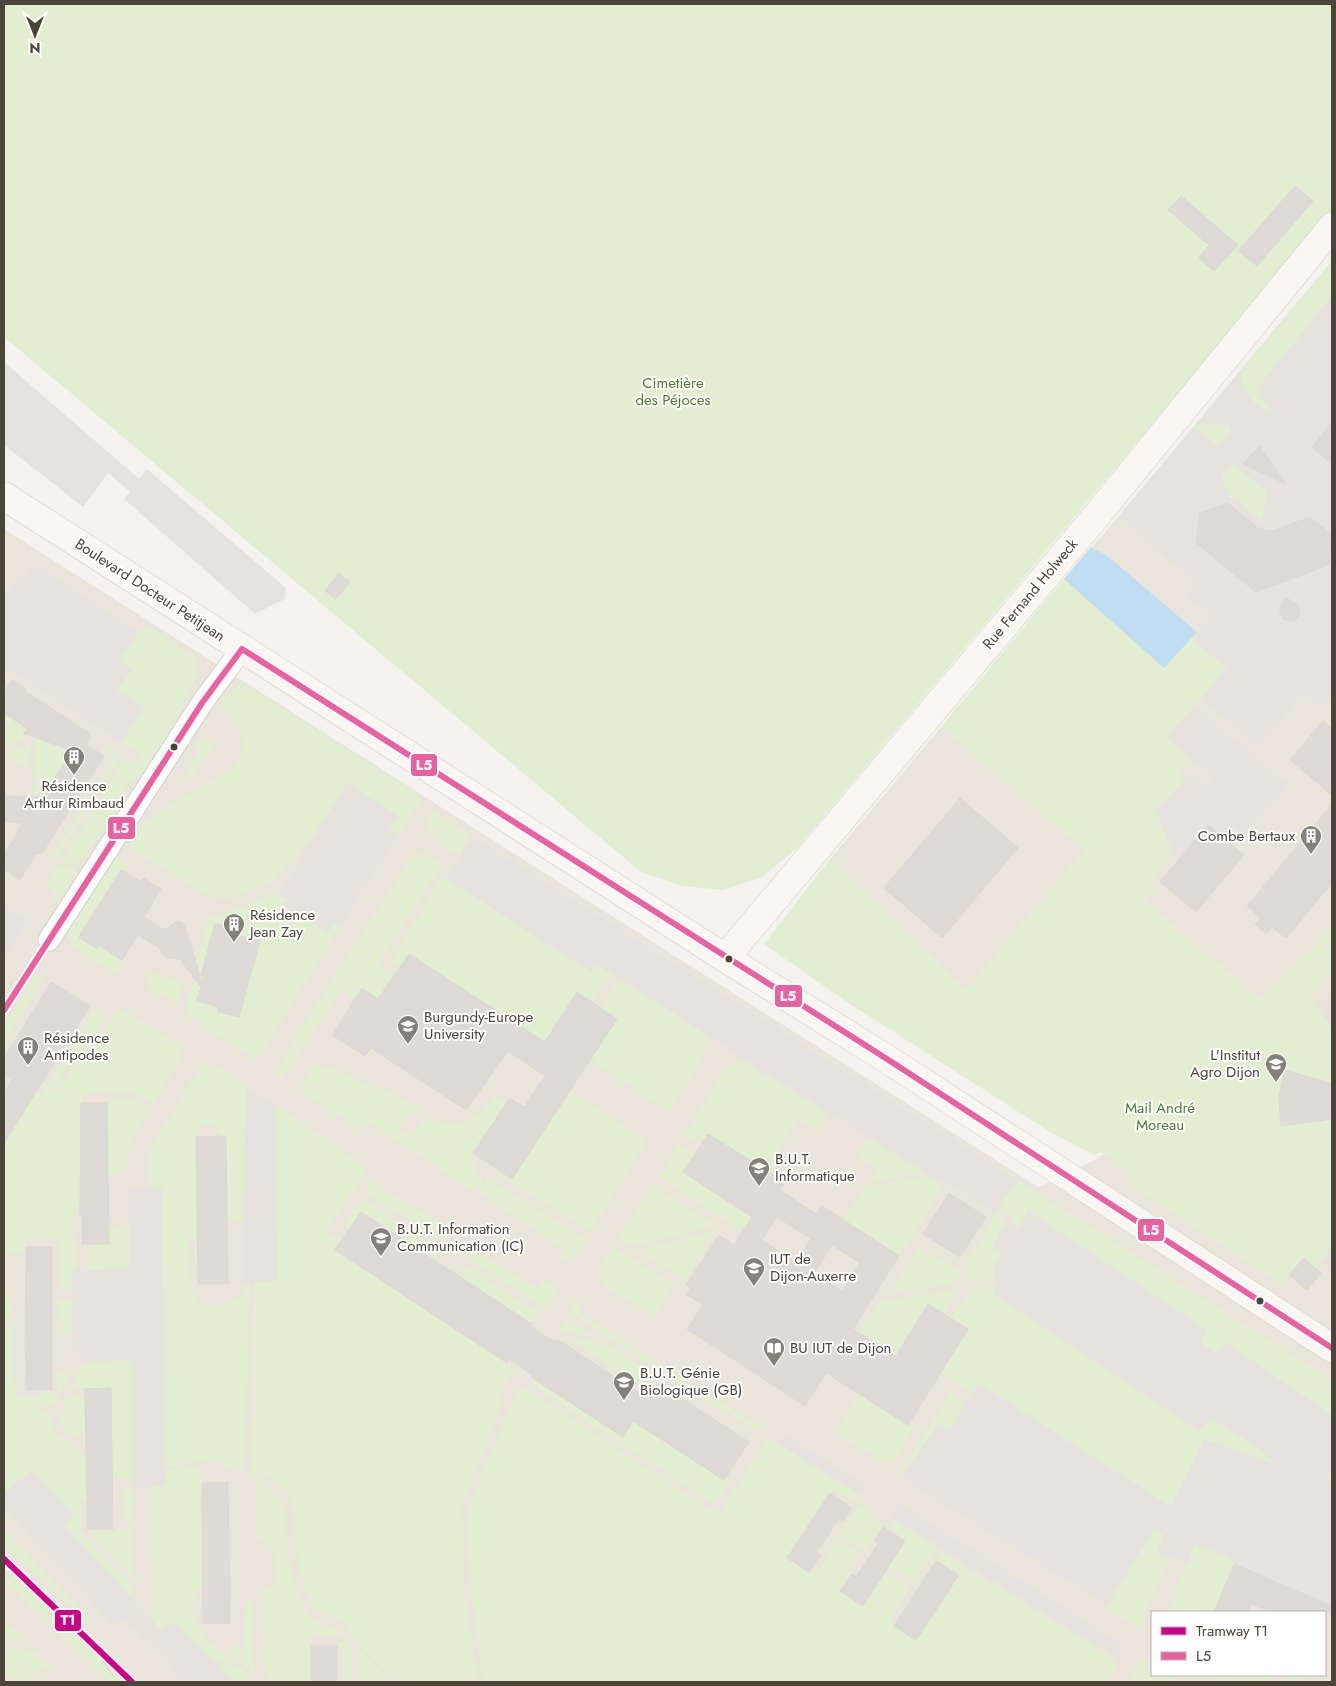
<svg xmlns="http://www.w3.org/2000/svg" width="1336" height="1686" font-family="Jost,sans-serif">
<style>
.industrial{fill:#e6e2de}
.education{fill:#eae5da;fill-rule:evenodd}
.green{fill:#e1eecf}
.parking{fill:#e6e3df}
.water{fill:#c0ddf1}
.building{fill:#dedbd6;stroke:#dcd9d4;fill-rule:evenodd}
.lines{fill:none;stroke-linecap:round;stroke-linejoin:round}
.street-casing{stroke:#d2d0cb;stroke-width:23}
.secondary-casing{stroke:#d3cfc5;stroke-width:29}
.street{stroke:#fdfdfc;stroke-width:21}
.secondary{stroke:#f7f6f1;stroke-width:28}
.tram{stroke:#dbdbda;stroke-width:1}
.bus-1-casing{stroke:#fff;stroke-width:10}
.bus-1{stroke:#ea619f;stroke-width:6}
.tram-1-casing{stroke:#fff;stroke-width:10}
.tram-1{stroke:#c08;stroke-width:6}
.bus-dot{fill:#4b4439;stroke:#fff;stroke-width:2}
.labels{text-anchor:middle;stroke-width:4;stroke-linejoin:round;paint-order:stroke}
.park-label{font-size:15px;fill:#4a7f2a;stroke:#fff}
.street-label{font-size:15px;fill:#4b4439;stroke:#fff}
.poi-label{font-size:15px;fill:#4b4439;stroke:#fff;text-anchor:start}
.line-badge{stroke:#fff;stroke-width:2}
.badge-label{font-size:14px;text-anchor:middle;font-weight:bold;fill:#fff}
</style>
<rect width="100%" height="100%" fill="#f4f2ee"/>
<path class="industrial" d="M1332 261V699L1117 518Z"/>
<path class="education" d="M1117 518 1332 699V929L1259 999 1110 872 1049 892 966 991 830 859Z
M4 529 1038 1187 1099 1158 1332 932V1682H4ZM1152 1612H1325V1675H1152Z"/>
<path class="green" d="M4 4H1332V209L798 847 762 877 723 890 683 886 641 872 4 337Z
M1332 261V296L1264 380C1257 395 1261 399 1272 410L1271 416C1255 403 1241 395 1240 373Z
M1196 424 1229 425 1231 432 1219 446 1193 427Z
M1233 464 1267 492 1262 522 1237 499 1229 498 1221 476Z
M1064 579 1164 667 1191 638 1227 669 1166 737 1190 759 1178 773 1185 780 1156 811 1173 854 1149 884 1155 889 1144 901 1259 999 1332 929V974L1310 996 1332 1029V1084L1285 1070 1279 1102 1282 1117 1280 1118 1281 1126 1332 1119V1247L1316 1269 1303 1258 1282 1285 1129 1184 1128 1170 1100 1152 1094 1155 1050 1132 844 1000 764 944 830 859 966 991 1084 850 941 727Z
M147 626 198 659C200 690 154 754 138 782L132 779 120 798 123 801 78 864 61 863 125 758 136 763 141 754 121 742 144 708 117 691 119 662 138 633Z
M242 682 421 796 420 803 398 835 389 828 398 816 347 783 311 841 272 881 243 894 226 899 211 897 132 850 127 842 130 835 141 824 233 767 244 748 240 725 223 707 225 699Z
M4 713 29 729 25 732 28 734 4 748Z
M202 736 215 745 192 776 178 784 200 752 195 747Z
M36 737 52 739 72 752 42 798 34 793Z
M31 742 28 769 6 755Z
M104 744 122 756 55 861 52 856 116 756 101 749Z
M434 811 472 836 461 855 450 851 430 833 429 819Z
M417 854H425L442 865 379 963 394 975 378 999 362 988 356 998 341 990 282 1079 275 1074 303 1026 412 856Z
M113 855 128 866 125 872 121 870 79 936 97 949 99 945 122 960 119 975C107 968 71 951 68 938 66 933 69 928 71 923Z
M59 866 78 867 57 904 47 883 55 868Z
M441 877 447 879 592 972 596 964 611 973 592 1003 577 993 543 1044 409 954 399 969 391 962Z
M271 894 288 899 284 908 328 931 335 922 341 925 261 1054 252 1058 186 1015 188 1000 198 971 196 966 208 919 251 904Z
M146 971 175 979 182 983 181 993 177 1005 150 990Z
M36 974 44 979 4 1042V1026Z
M619 978 704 1033C714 1051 679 1095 668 1112L590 1060 601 1009Z
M121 1009 181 1047 182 1056 154 1104 129 1091 84 1093 81 1103 80 1200 82 1208H76C70 1225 77 1243 76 1261 75 1270 72 1279 72 1289L66 1290 61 1287V1245L55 1239 26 1240V1247L21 1254H4V1143L35 1094 42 1093 93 1010 106 1017 49 1093 54 1092Z
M740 1060 825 1110 826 1118 818 1131 798 1119 778 1149 779 1160 770 1173 708 1134 700 1146 684 1135 725 1070Z
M205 1063 224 1071 246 1088 244 1220 227 1221 226 1136H219V1126L200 1125 199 1137H196L198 1230H196V1242L189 1239C189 1282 184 1325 242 1296L246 1283H249L244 1471 225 1469 224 1464 202 1461 165 1467 162 1188 149 1189 148 1155 151 1148 200 1067Z
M315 1064 336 1070 419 1107 412 1115H407L398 1128 411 1137 423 1117C430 1117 435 1121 442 1122 467 1129 481 1114 494 1095L506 1104 472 1154 478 1174 483 1179 476 1192 368 1122 362 1132 305 1094 303 1091V1080Z
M568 1092 578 1096 647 1141 591 1231 496 1174Z
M117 1097 131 1099 149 1110 127 1151 128 1165 119 1174 108 1176 107 1103Z
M276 1106 366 1167 364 1176 328 1228V1236L333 1238 339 1236 343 1239 335 1251 507 1363 514 1371 504 1386 496 1421 462 1505 464 1586 477 1682H399L362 1649 346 1625 339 1620 326 1616 315 1608 304 1587 294 1537V1514L289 1494 275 1481 258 1471 251 1478 254 1282 277 1281Z
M868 1138 925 1174 869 1181 876 1169 856 1157Z
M679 1143 694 1155 683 1172 752 1217 744 1230 740 1227 738 1230 660 1177Z
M930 1177 942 1187V1190L899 1256 844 1220 865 1186Z
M488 1179 586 1239C579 1249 574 1261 560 1258L559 1256 564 1249 481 1194V1187Z
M371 1180C397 1198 424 1213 451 1231L445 1240 435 1237 366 1193Z
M1018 1181 1332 1380V1415L1226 1343 1217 1354 1201 1343 1207 1330 1029 1211 1019 1228 1000 1204Z
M653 1186 715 1226 629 1246 618 1239Z
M361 1200 371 1204 437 1249 440 1253 435 1261 347 1228 344 1224Z
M996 1209 1005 1223 992 1248 1002 1252 993 1268 996 1278 966 1283 967 1262 994 1220Z
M129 1223V1268L87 1270 90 1244H109V1228Z
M716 1231 685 1280 637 1250Z
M613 1247 674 1285 654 1316 605 1287C593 1273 605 1261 613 1247Z
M919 1247 961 1272 956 1283 891 1292Z
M474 1249 534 1287 539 1286 543 1280 556 1288 555 1295 545 1309 469 1259Z
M464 1267 470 1268 538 1313V1316L530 1322 460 1277Z
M4 1283 7 1286 13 1316H4Z
M997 1285 992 1293 1199 1430 1210 1418 1263 1451 1275 1465 1172 1507 979 1384 972 1394 940 1373 968 1329 950 1318 973 1289Z
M958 1290 943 1314 928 1305 901 1348 908 1353 903 1361 856 1337 882 1301Z
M58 1300H72V1335H63L64 1321 58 1322Z
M575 1301 580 1304 578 1312 659 1364 658 1368 572 1314 570 1308Z
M565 1320H569L596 1337 564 1333 560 1330Z
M14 1323C15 1347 10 1376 18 1397L41 1396V1393H57L58 1373 71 1372 55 1403 45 1408 31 1409 49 1413 56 1433 86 1457 84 1487H86V1499L79 1501 81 1533 132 1585 133 1599 63 1525 74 1516 32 1471 4 1493V1328Z
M570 1340 605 1343 649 1371 644 1387 641 1386Z
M132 1360 133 1479 112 1478 111 1388 78 1389 73 1387 83 1363Z
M664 1367 754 1423 759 1425 763 1421 762 1429 758 1432 661 1371Z
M531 1377 623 1437 633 1421 724 1480 728 1485 716 1504 712 1503 532 1385Z
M525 1388 702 1505 722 1515 724 1512 722 1509 767 1439 781 1445 860 1495 855 1501 834 1490 787 1558 810 1572 819 1568 837 1541 857 1552 847 1568 852 1574 841 1592 863 1605 885 1572 910 1588 892 1616 894 1625 916 1639 958 1575 938 1562 943 1553 1115 1659 1116 1667 1109 1682H483L470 1580 469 1506 517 1391Z
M952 1391 961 1396 964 1406 950 1432 938 1425 903 1474 900 1472Z
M859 1394 913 1428 890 1467 836 1434Z
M78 1395H85L86 1438C59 1436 56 1418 68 1398Z
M197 1467 202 1476 201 1579 203 1580V1588H197C197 1594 194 1597 193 1603 188 1628 217 1648 234 1661L214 1662 175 1624 161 1630 152 1619 151 1486 165 1485V1472Z
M257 1480C265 1485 276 1490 281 1498 286 1506 285 1516 285 1525 288 1553 291 1595 312 1617 321 1625 335 1627 346 1635L310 1636 311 1682H266L262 1589 278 1586 273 1548 257 1537Z
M123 1489 133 1490V1526C121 1516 123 1504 123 1489Z
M859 1505 885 1524 865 1551 839 1536Z
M896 1521 937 1548 914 1582 888 1567 905 1541 890 1528Z
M121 1528 134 1529 132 1576 90 1533 117 1532Z
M1154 1528 1164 1535 1157 1553 1169 1558 1142 1622 1138 1627 1106 1608Z
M4 1529 91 1621 90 1624 4 1546Z
M1194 1545 1230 1558 1234 1564 1214 1612H1168Z
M4 1553 139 1682H109L4 1581Z
M246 1601 253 1602 254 1674 229 1649 233 1644 245 1654Z
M4 1621 28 1642 4 1638Z
M337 1642 345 1643 351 1648 353 1682H344L343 1648 337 1646Z
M4 1647 34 1651 53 1668 38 1671 26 1682H12L4 1672Z
M359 1648 365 1657 394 1682H360Z
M1140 1658 1152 1666V1675H1166L1178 1682 1129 1681Z
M227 1665 241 1667 253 1682H233L217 1666Z
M1211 1675H1271L1269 1682H1224Z
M1285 1675H1292L1309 1682H1280Z"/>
<path class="parking" d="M4 362 139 479 147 469 286 588 285 599 255 614 124 499 130 492 108 473 83 507 4 445Z
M36 564 138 633 119 661 132 669 117 691 144 708 121 742 4 667V598L20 574 25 577Z
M1194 583 1330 697 1320 710 1302 694 1259 748 1200 699 1227 669 1191 638 1210 616 1185 595Z
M1195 705 1288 784 1245 834 1235 827 1225 839 1208 825 1180 858 1173 854 1156 811 1192 772 1207 785 1213 779 1166 737Z
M347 783 398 816 389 828 398 835 341 925 335 922 328 932 283 908 288 899 279 895Z
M472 836 1018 1181 994 1212 830 1113 596 964 591 972 447 879Z
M4 904 28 920 4 958Z
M1332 995V1029L1317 1005Z
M246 1088 276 1106 277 1281 242 1283Z
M162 1188 163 1417 165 1486H151L133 1490 132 1360 89 1361 80 1356 72 1346V1271L129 1268V1189Z
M1028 1211 1207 1330 1201 1343 1217 1354 1226 1343 1332 1415V1470L1328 1472 1325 1482 1332 1486V1596L1329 1604 1234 1564 1229 1557 1199 1545H1194L1189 1563 1157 1553 1164 1535 1154 1529 1107 1605 901 1478 938 1424 950 1431 964 1406 979 1384 1171 1507 1204 1439 1274 1464 1263 1451 1211 1418 1199 1431 992 1293 997 1285 993 1268 1002 1252 992 1248 1005 1223 1019 1228Z
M1332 1247V1271L1321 1262Z
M787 1435 865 1485 860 1495 781 1445Z
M32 1471 74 1516 64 1526 152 1619 155 1624 161 1630 168 1624 175 1623 233 1682H170L177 1672 123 1619 113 1626 4 1507V1493Z
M899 1503 1124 1645 1116 1657 891 1516Z"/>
<path class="water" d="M1091 547 1106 555 1197 632 1164 668 1064 579Z"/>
<path class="building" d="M1295 186 1313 201 1257 266 1238 251Z
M1181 196 1238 245 1214 271 1199 258 1209 245 1168 210Z
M1332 422V464L1312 447Z
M1259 446 1286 484 1243 464Z
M1228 503 1259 529 1273 531 1310 517 1332 535 1329 565 1256 592 1196 543 1200 513Z
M339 573 350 582 336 599 325 591Z
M1286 598 1296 603 1300 608V615L1293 621 1283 619 1280 614V607Z
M12 680 26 689 25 691 89 733 88 735 91 737 87 745 104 756 41 855 37 853 20 880 4 869V855L23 823 4 822V796L42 797 73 751 23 733 29 730 4 713V692Z
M1323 721 1332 729V795L1290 760Z
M960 798 1018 848 942 938 884 888Z
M1332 804V883L1286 938 1272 927 1266 934 1255 924 1261 918 1247 906Z
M1208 825 1244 855 1196 912 1160 882Z
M121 870 142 882 144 878 161 889 144 917 165 930 176 922H181L185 927 202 982 204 977 201 975 215 923 234 929 233 934 260 941 239 1017 218 1012 219 1007 197 1001 201 987 180 959 166 958 159 948 138 935 122 960 99 945 97 949 79 937Z
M409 954 545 1042 577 992 617 1019 512 1179 473 1153 510 1098 524 1107 545 1076 508 1051 466 1110 371 1048 365 1056 332 1035 362 988 378 999Z
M51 982 90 1006 4 1143V1093L12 1080 4 1074V1058Z
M1285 1070 1332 1084V1119L1281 1126 1279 1097Z
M81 1103H107L109 1244H82V1216H80Z
M708 1134 785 1182 780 1190 816 1214 822 1206 899 1256 853 1329 896 1356 928 1304 968 1329 908 1425 826 1373 805 1406 687 1329 703 1305 686 1294 691 1288 686 1285 719 1235 734 1245 752 1217 683 1172ZM777 1217 811 1239 796 1262 762 1240ZM832 1245 860 1263 842 1291 814 1274Z
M226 1136 228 1284H198L196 1137Z
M949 1193 986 1217 960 1257 923 1234Z
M361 1212 532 1324 530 1326 555 1342 557 1339 648 1399 658 1383 749 1442 724 1480 633 1421 623 1437 531 1377 533 1375 509 1359 507 1363 335 1250Z
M26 1247H52V1390H27L25 1345Z
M1304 1258 1321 1273 1307 1290 1289 1275Z
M111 1388 113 1529H87L85 1389Z
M228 1482 230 1623 203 1624 202 1483Z
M830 1493 852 1508 843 1521 839 1519 817 1552 821 1555 809 1572 787 1558Z
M883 1527 905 1541 863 1606 840 1591 852 1574 856 1577 878 1544 874 1541Z
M936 1561 959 1575 916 1640 894 1626Z
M1234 1564 1332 1606V1612H1273L1251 1604 1248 1612H1214Z
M311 1646H337V1682H311Z"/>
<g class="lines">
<g class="street-casing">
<path id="street" d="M49 940 202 703 242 649"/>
</g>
<g class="secondary-casing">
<path id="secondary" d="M4 496 725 958 887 1059 1332 1348
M725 958 1092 521 1332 227"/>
</g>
<use href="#street" class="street"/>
<use href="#secondary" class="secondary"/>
<path class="tram" d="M75 1627 115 1677"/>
<g class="bus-1-casing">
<path id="bus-1" d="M242 649 887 1059 1332 1348
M4 1010 202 703 242 649"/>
</g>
<use href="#bus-1" class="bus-1"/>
<g class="tram-1-casing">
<path id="tram-1" d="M4 1559 132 1682"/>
</g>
<use href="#tram-1" class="tram-1"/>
</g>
<defs>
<g id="building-pin" transform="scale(1.125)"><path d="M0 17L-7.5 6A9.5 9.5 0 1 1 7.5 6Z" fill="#868178" stroke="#fff"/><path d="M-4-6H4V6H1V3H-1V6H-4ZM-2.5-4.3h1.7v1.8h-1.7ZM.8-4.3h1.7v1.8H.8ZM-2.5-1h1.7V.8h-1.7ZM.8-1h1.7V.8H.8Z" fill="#fff"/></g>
<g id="university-pin" transform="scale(1.125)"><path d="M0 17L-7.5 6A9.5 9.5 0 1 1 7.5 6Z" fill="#868178" stroke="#fff"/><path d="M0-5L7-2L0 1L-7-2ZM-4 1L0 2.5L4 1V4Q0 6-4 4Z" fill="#fff"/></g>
<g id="library-pin" transform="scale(1.125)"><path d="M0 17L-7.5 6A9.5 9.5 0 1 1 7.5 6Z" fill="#868178" stroke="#fff"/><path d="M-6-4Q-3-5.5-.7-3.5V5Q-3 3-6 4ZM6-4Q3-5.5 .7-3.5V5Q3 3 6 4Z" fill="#fff"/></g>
</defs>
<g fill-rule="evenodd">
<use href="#building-pin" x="74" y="757"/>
<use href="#building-pin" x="1311" y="836"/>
<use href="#building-pin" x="234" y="924"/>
<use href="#university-pin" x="408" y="1026"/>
<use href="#building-pin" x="28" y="1047"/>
<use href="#university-pin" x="1276" y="1064"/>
<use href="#university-pin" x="759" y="1168"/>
<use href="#university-pin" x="381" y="1238"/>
<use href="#university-pin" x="754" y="1268"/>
<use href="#library-pin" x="774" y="1348"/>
<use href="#university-pin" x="624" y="1382"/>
</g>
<g class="bus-dot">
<circle cx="174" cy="747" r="4.5"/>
<circle cx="729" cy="959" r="4.5"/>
<circle cx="1260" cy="1301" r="4.5"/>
</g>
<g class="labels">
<g class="park-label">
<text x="673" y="388">Cimetière<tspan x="673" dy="17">des Péjoces</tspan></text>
<text x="1160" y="1113">Mail André<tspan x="1160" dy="17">Moreau</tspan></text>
</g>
<g class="street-label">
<text transform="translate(150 590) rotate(33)" y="5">Boulevard Docteur Petitjean</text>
<text transform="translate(1030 594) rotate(-50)" y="5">Rue Fernand Holweck</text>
</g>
<g class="poi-label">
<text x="74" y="791" text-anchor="middle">Résidence<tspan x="74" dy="17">Arthur Rimbaud</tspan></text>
<text x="1295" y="841" text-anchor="end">Combe Bertaux</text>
<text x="250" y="920">Résidence<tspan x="250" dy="17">Jean Zay</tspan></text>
<text x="424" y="1022">Burgundy-Europe<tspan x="424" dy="17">University</tspan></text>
<text x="44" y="1043">Résidence<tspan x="44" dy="17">Antipodes</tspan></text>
<text x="1260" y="1060" text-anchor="end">L'Institut<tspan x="1260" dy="17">Agro Dijon</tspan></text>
<text x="775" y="1164">B.U.T.<tspan x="775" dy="17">Informatique</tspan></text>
<text x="397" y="1234">B.U.T. Information<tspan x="397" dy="17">Communication (IC)</tspan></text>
<text x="770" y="1264">IUT de<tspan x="770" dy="17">Dijon-Auxerre</tspan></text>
<text x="790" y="1353">BU IUT de Dijon</text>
<text x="640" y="1378">B.U.T. Génie<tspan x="640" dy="17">Biologique (GB)</tspan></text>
</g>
</g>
<g class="line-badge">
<rect x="410" y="753" width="28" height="24" rx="5" fill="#ea619f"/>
<rect x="107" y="816" width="29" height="24" rx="5" fill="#ea619f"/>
<rect x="774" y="984" width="29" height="24" rx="5" fill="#ea619f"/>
<rect x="1137" y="1218" width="28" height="24" rx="5" fill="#ea619f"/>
<rect x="54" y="1609" width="28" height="23" rx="5" fill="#c08"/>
</g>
<g class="badge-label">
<text x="424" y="770">L5</text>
<text x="121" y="833">L5</text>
<text x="788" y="1001">L5</text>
<text x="1151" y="1235">L5</text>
<text x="68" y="1625">T1</text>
</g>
<rect width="1336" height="1686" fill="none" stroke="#4b4439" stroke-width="10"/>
<rect x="1151" y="1611" width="175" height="65" fill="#ffffff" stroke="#b7b4b0"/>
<rect x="1161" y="1627" width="25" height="8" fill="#cc0088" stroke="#b7b4b0"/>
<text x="1196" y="1636" font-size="15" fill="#4b4439">Tramway T1</text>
<rect x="1161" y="1652" width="25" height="8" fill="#ea619f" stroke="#b7b4b0"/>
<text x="1196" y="1661" font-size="15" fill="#4b4439">L5</text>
<g transform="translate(35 35) rotate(180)" stroke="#ffffff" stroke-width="4" paint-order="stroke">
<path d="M0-4L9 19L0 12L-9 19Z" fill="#4b4439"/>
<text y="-8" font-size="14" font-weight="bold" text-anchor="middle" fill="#4b4439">N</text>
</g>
</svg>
